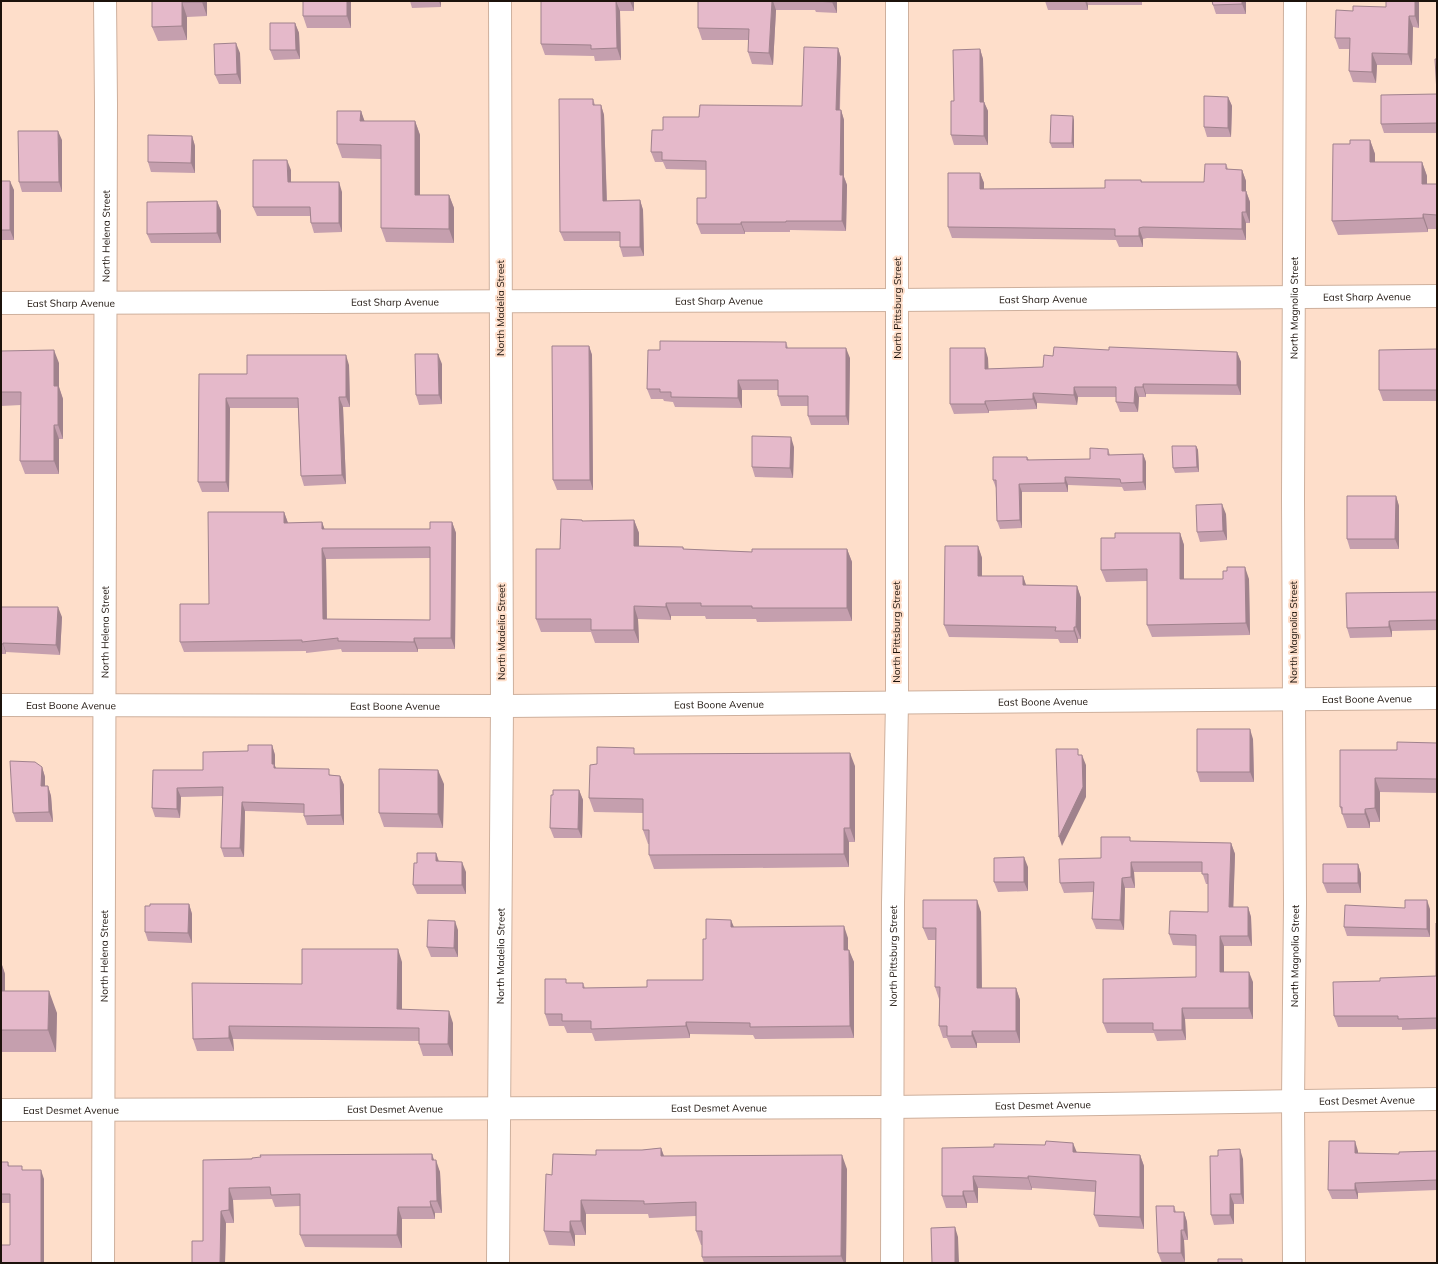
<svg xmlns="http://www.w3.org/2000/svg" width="1438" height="1264" font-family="Mulish,sans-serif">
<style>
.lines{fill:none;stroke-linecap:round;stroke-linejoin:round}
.street-casing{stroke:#ceb09d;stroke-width:24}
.street{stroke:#fff;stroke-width:22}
.wall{fill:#c59fae;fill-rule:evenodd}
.shaded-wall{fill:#a0828d}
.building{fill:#e5b9ca;stroke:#a0828d;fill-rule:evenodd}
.labels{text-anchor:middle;stroke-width:4;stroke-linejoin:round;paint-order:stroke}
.street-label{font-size:10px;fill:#1c120b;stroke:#fedeca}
</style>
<rect width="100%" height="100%" fill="#fedeca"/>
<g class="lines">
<g class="street-casing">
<g id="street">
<path id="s1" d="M1 303 897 300 1437 296"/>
<path id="s2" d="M1 705 502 706 1437 698"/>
<path id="s3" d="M1 1110 892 1107 1437 1099"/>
<path id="s4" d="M103 1263 106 104 105 1"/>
<path id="s5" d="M498 1263 502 706 500 1"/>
<path id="s6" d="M892 1263 893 903 897 703V1"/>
<path id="s7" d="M1294 1263 1293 1101 1295 903 1293 498 1295 1"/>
</g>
</g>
<use href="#street" class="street"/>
</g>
<path class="wall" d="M152 1H207V16L187 17V40L158 41 152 27Z
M303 1H351V28H307L303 16Z
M410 1H441V7L412 8Z
M541 1H634V11H620L621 60 595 61 594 56 545 55 541 44Z
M698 1H837V13L816 12 815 10H776L773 65 752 64 748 52V40H702L698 28Z
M1045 1H1246V14H1216L1212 2H1142V5H1088V10H1048Z
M1386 1H1419V28L1413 27 1412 65H1377L1376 83 1353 82 1349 71 1350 49H1339L1335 38 1353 11 1386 7Z
M295 23 299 33 300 59 274 60 270 50Z
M838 48 841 58 840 110H841L844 120V177L847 185 846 231 790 230V232H745V234H701L697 224 706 198V170L666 169 663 162H655L651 152 663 130 699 117 802 106Z
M980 49 983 59 984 102 988 111V145H954L951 135 954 101Z
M240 53 241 84H219L215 75Z
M1437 94V133H1384L1381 124Z
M1228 97 1232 106 1231 137H1207L1204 127Z
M593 99 595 105H601L604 115 607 201 640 200 643 210 644 256 623 257 620 247V241H564L560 232Z
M361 111 364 121H415L420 135V195H449L454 208V243L386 242 381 228V159L342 158 337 144Z
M1074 120V148H1052L1050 143Z
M192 136 195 146V173L151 172 148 162Z
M62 140V192H22L19 182Z
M1370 140 1375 154V162H1422L1427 176V184H1437V229H1428V232L1338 235 1332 221 1350 144Z
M1226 164 1228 169 1242 170 1246 181V191L1250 202V223H1246V240L1147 238 1143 239V247H1119L1116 240 952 238 948 227 980 173 984 183V189L1105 188 1141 180 1142 182H1204Z
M291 170V182L342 192V232L314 233 311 223 310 216H257L253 207Z
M1 181 14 190V240H1Z
M217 201 221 211V243H151L147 234Z
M786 342 788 348 850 358 849 425H811L808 416V406H781L778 396V390H742V408L675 407 673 402 664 401 663 399H651L647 389 660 350Z
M589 346 592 355 593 490H557L553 480Z
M1437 349V401H1383L1379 390Z
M1109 350 1237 352 1241 362V395L1146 394V397H1139L1138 412H1120L1116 402V397H1078L1077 405 1037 403V409L989 411V413L954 414 950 404 988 358V369L1043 367 1053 356Z
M1 351 59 363V387L63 399V439H59V474H25L20 461 21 405 1 406Z
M442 364V404L419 405 416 395Z
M349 365 350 407H343L346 484 304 486 301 476 298 408H230L229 492H202L198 482 199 374H247Z
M1196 446 1198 450 1199 472 1175 473 1173 468Z
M794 447 793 478 755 477 752 467Z
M1108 449 1110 455 1143 454 1146 462V490L1124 491 1122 487 1068 485V492H1022V528L1000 529 997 521 996 488 993 480 1027 457 1029 460 1090 459Z
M1396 496 1399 506V549H1350L1347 539Z
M284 512 288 523 322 522 324 529H430L452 522 456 533 455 649H418V652H342L341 649 306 653V651L184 652 180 642 209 604ZM430 558V620L327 619 326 559Z
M1226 514 1227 540 1200 542 1197 532Z
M582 520 583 521 634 520 639 533V546L683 547 684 549 752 552 847 549 852 562V621L757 622 756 619H706L705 616H671V620L638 619 639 643H595L591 632H541L536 619 560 549Z
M1180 533 1184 545V579H1249L1250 635 1152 637 1147 625V581L1106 582 1101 570 1115 538Z
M978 546 982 558V576H1023L1026 585 1077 586 1081 598V639H1078V643H1060L1058 639 949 637 944 625Z
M1437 592V630L1392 631V637L1350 638 1347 628Z
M1 607 62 617 60 655 6 652V654H1Z
M1253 739 1254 782H1200L1197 772Z
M1437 743V793L1380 792V822H1370V828H1347L1340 807 1397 750Z
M272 745 275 755V766L276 768 340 776 344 785V825H307L304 816V813L245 811 244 857H224L221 848 223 796 181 797 180 818 155 817 152 808 153 770H203L248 751Z
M636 754 855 766V842H849V867L654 869 649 855V844H648L643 830V813L594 812 589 798 597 764Z
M42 767 45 777V786H48L51 796 53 822H16L13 813Z
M444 784 443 828 384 827 379 813Z
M579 790 583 800 582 838H554L550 828 553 795Z
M1131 841 1231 843 1235 854 1233 907H1248L1251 917 1252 946H1224V972L1253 982V1019H1185L1186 1040 1157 1041 1154 1033H1107L1103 1023 1196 977V946L1173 945 1169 934 1208 912V884H1206L1202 872H1134L1135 888H1125L1124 930 1096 929 1092 919 1094 892 1064 893 1060 883 1101 858Z
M436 853 439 861 466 872V894H417L413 885 417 863Z
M1358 864 1361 874V893H1327L1323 883Z
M1028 867V891L998 892 994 882Z
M189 904 192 914V943L148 941 145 932Z
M1430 909V937L1347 936 1344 927Z
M981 912 982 988H1016L1020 1000V1043H977V1048H951L947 1038H943L939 1026V999L935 987 936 940H928L923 928Z
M1437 923V1029L1402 1030V1027H1338L1334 1016 1380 981 1436 976Z
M734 927 848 938V950L854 962V1038L755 1039 753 1035 690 1034V1038L595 1041 592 1033H567L564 1026H549L545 1014 567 983H583L585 988 647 987 703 980 706 939Z
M458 930V957H431L427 947Z
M1 962 5 974V991L57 1013 56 1052H1Z
M402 962V1009L453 1023V1056H423L419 1044V1041L233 1039 234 1051H197L193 1039 302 984Z
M661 1148 664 1156 847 1169 846 1263H704L702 1257V1245H701L696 1231V1216L649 1218 648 1214H586V1235H575V1246L549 1245 544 1231 552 1175 596 1155Z
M942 1148 1140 1155 1144 1166V1229L1099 1227 1094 1215 1095 1192 1032 1188V1190L978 1188V1203H967V1208H946L942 1196Z
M1358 1151V1153L1399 1154 1437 1151V1190L1358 1193V1199H1332L1328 1190Z
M432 1154 434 1160 440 1172 442 1213H435V1219H402V1248L305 1247 300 1235V1206L275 1207 272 1199 233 1200 234 1223H226L225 1263H192L203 1241V1160Z
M1218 1156 1243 1159 1244 1204H1234V1224L1214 1225 1211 1215Z
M1 1162H8L9 1166 23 1170 44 1179V1263L10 1245V1203H1Z
M1174 1206 1176 1212H1184L1187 1222 1188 1240H1184L1185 1262 1162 1263 1158 1253Z"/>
<path class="shaded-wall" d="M202 1H207V16L202 2Z
M347 1H351V28L347 16Z
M439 1H441V7Z
M616 1 620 11 621 60 617 48Z
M630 1H634V11Z
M772 1H773L776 10 773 65 769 53Z
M832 1H837V13L832 2Z
M1085 1H1087L1088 5V10Z
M1242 1H1246V14L1242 4Z
M1415 1H1419V28L1415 16Z
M182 2 187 17V40L182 26Z
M1409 16 1413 27 1412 65 1408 54Z
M295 23 299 33 300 59 296 50Z
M236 43 240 53 241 84 237 74Z
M838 48 841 58 839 120 836 110Z
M980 49 983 59 984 111 980 102Z
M1372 53 1377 65 1376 83 1372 72Z
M1228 97 1232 106 1231 137 1228 128Z
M984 102 988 111V145L984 136Z
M601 105 604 115 607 210 603 201Z
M841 110 844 120V177L847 185 846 231 842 221 840 175Z
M361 111 366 125 360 121Z
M1073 116 1074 120V148L1072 143Z
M415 121 420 135V208L415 195Z
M58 131 62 140V192L59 182Z
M192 136 195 146V173L191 163Z
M1370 140 1375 154V177L1370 162Z
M287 160 291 170V192L288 182Z
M1422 162 1427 176V199L1422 184Z
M1242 170 1246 181V191L1250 202V223L1246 212 1242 191Z
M980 173 984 183V200L980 189Z
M10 181 14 190V240L10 230Z
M339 182 342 192V232L339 223Z
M449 195 454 208V243L449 229Z
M640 200 643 210 644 256 640 247Z
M217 201 221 211V243L217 233Z
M1242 212 1246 223V240L1242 229Z
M1423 214 1428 229V232L1423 218Z
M741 222 745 232V234L741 224Z
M1139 228 1143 239V247L1139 236Z
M589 346 592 355 593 490 590 480Z
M846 348 850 358 849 425 846 416Z
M985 348 988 358 989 379 985 369Z
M54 350 59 363V387L63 399V439L58 425 54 386Z
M1237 352 1241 362V395L1237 385Z
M438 354 442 364V404L439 395Z
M346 355 349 365 350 407 346 397Z
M738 380 742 390V408L738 398Z
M1143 384 1146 394V397L1143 387Z
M1074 387 1078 397 1077 405 1074 395Z
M1135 387 1139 397 1138 412 1134 403Z
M1033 393 1037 403V409L1033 399Z
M339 397 343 407 346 484 342 475Z
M226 398 230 408 229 492 226 482Z
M985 401 989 411V413L985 404Z
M54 425 59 439V474L54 461Z
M791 437 794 447 793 478 790 468Z
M1196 446 1198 450 1199 472 1197 467Z
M1143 454 1146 462V490L1143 482Z
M1065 477 1068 485V492L1065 483Z
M1019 484 1022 492V528L1020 520Z
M1396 496 1399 506V549L1395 539Z
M1222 504 1226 514 1227 540 1223 531Z
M284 512 288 523H284Z
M634 520 639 533V559L634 546Z
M322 522 326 533 322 529Z
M452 522 456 533 455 649 451 638Z
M1180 533 1184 545V591L1180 579Z
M978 546 982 558V588L978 576Z
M322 548 326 559 327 630 323 619Z
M847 549 852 562V621L847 608Z
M1245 567 1249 579 1250 635 1246 623Z
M1023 576 1027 588 1023 585Z
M1077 586 1081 598V639L1076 627Z
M666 603 671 616V620L666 607Z
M634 606 638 619 639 643 634 630Z
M58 607 62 617 60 655 56 645Z
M1389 621 1392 631V637L1389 627Z
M1074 627 1078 639V643L1074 631Z
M414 638 418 649V652L414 642Z
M3 643 6 652V654L3 644Z
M1250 729 1253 739 1254 782 1250 772Z
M272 745 275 755V766L278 773 272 764Z
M850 753 855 766V842L850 828Z
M1082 755 1086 765V797L1062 846 1059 837Z
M42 767 45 777V795L41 786Z
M438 770 444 784 443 828 438 814Z
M340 776 344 785V825L341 815Z
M1375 778 1380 792V822L1375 808Z
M48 786 51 796 53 822 49 812Z
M177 788 181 797 180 818 177 809Z
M579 790 583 800 582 838 578 829Z
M242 802 245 811 244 857 240 848Z
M1365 809 1370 822V828L1365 814Z
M844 828 849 842V867L844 854Z
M1231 843 1235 854 1233 917 1229 907Z
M436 853 439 863 436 861Z
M1024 857 1028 867V891L1024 882Z
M462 862 466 872V894L462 885Z
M1131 862 1134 872 1135 888 1131 877Z
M1358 864 1361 874V893L1358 883Z
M1122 878 1125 888 1124 930 1120 920Z
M977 900 981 912 982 1000 977 988Z
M1427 900 1430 909V937L1427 929Z
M189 904 192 914V943L188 933Z
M1248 907 1251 917 1252 946 1248 936Z
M731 920 736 932 731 927Z
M455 921 458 930V957L454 948Z
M844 926 848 938V962L844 950Z
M1220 936 1224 946V982L1220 972Z
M398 949 402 962V1022L397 1009Z
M849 950 854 962V1038L850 1026Z
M1 962 5 974V1013L1 1003Z
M1249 972 1253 982V1019L1249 1008Z
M1016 988 1020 1000V1043L1016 1031Z
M49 991 57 1013 56 1052 48 1030Z
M1182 1008 1185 1019 1186 1040 1182 1030Z
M449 1011 453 1023V1056L448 1044Z
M686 1022 690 1034V1038L686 1026Z
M229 1026 233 1039 234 1051 229 1038Z
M972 1031 977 1043V1048L972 1036Z
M1355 1141 1358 1151V1162L1355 1153Z
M1073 1143 1078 1155 1073 1152Z
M661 1148 666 1162 661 1156Z
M1240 1149 1243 1159 1244 1204 1241 1194Z
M432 1154 436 1167V1160L440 1172 442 1213 437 1201Z
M842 1155 847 1169 846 1263H844L841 1256Z
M1140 1155 1144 1166V1229L1140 1217Z
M41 1170 44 1179V1263H41Z
M973 1176 978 1188V1203L974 1191Z
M1028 1176 1032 1188V1190L1028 1178Z
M1355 1183 1358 1193V1199L1355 1190Z
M229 1188 233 1200 234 1223 229 1210Z
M963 1191 967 1203V1208L963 1196Z
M1230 1194 1234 1204V1224L1230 1215Z
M581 1200 586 1214V1235L581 1221Z
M430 1201 435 1213V1219L431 1207Z
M398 1207 402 1219V1248L397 1235Z
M221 1211 226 1223 225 1263H220Z
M1184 1212 1187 1222 1188 1240 1184 1230Z
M570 1221 575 1235V1246L570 1232Z
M955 1227 958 1237 959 1263H955Z
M1181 1230 1184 1240 1185 1262 1181 1253Z"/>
<path class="building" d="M152 1H202V2H182V26L152 27Z
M303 1H347V16H303Z
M541 1H616L617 48 591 49V45L541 44Z
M698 1H772L769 53 748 52 749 29 698 28Z
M814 1H832V2Z
M1212 1H1242V4L1213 5Z
M1386 1H1415V16H1409L1408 54 1372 53V72L1349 71 1350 38H1335L1336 10 1353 11V6L1386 7Z
M270 23H295L296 50H270Z
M236 43 237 74 215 75 214 44Z
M804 47 838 48 836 110H841L840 175H843L842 221H786V222H741V224H697V198H706V161L662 160V152H651L652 130H663V117H699L700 105 802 106Z
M980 49V102H984V136L951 135V101H954L953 50Z
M1435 59H1437V93Z
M1437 94V123L1381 124V95Z
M1204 96 1228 97V128L1204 127Z
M559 99H593V105H601L603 201 640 200V247H620V232H560Z
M337 111H361L360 121H415V195H449V229L381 228V145L337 144Z
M1051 115 1073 116 1072 143H1050Z
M18 131H58L59 182H19Z
M148 135 192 136 191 163 148 162Z
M1350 140H1370V162H1422V184H1437V215L1423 214V218L1332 221 1333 144H1350Z
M253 160H287L288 182H339V223H311L310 207H253Z
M1205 164H1226V169L1242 170V191H1246V212H1242V229L1143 227 1139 228V236H1115V229L948 227V173H980V189L1105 188V180H1141V182H1204Z
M1 181H10V230H1Z
M217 201V233L147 234V202Z
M660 341 786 342V348H846V416H808V396H778V380H738V398L671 397V392H660V389H647L648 350H660Z
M552 346H589L590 480H553Z
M1054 347 1109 350V347L1237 352V385L1143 384V387H1135L1134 403 1116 402V387H1074V395L1033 393V399L985 401V404H950V348H985V369L1043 367 1044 355 1053 356Z
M1437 349V390H1379V350Z
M54 350V386H58V425H54V461H20L21 392H1V351Z
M415 354H438L439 395H416Z
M247 355H346V397H339L342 475 301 476 298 398H226V482H198L199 374H247Z
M752 436 791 437 790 468 752 467Z
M1172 446H1196L1197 467 1173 468Z
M1090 448 1108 449V455L1143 454V482L1121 483 1120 479 1065 477V483L1019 484 1020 520 997 521 996 480H993V457H1027V460L1090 459Z
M1347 496H1396L1395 539H1347Z
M1222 504 1223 531 1197 532 1196 505Z
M208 512H284V523L322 522V529H430V522H452L451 638H414V642L338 641V638L302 642V640L180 642V604H209ZM430 547V620L323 619 322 548Z
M561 519 582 520V521L634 520V546L683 547V549L752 552V549H847V608H752V606H701V603H666V607L634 606V630H591V619H536V549H560Z
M1115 533H1180V579H1223V571H1227V567H1245L1246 623 1147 625V569L1101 570V538H1115Z
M945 546H978V576H1023V585L1077 586 1076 627H1074V631H1055L1056 627 944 625Z
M1437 592V620L1389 621V627L1347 628 1346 593Z
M1 607H58L56 645 3 643V644H1Z
M1197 729H1250V772H1197Z
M1397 742 1437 743V779L1375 778V808L1365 809V814H1342V807H1340V750H1397Z
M248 745H272V764H274V768L329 769V775L340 776 341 815 304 816V804L242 802 240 848H221L223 787 177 788V809L152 808 153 770H203V752L248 751Z
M597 747 634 748V754L850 753V828H844V854L649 855V830H643V799L589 798 590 765 597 764Z
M1056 749H1078V755H1082L1083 787 1059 837Z
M10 761 35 762 42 767 41 786H48L49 812 13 813Z
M379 769 438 770V814L379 813Z
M553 790H579L578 829 550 828 551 795H553Z
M1101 837H1130V841L1231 843 1229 907H1248V936H1220V972H1249V1008H1182V1030H1153V1023H1103V979L1196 977V935L1169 934 1170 911 1208 912V874H1202V862H1131V877L1122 878 1120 920 1092 919 1094 882 1060 883 1059 859 1101 858Z
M417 853H436V861L462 862V885H413L414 863H417Z
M1024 857V882H994V858Z
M1323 864H1358V883H1323Z
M923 900H977V988H1016V1031H972V1036H947V1026H939L940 987H935L936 928H923Z
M1405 900H1427V929L1344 927 1345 905 1405 908Z
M150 904H189L188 933 145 932V906H150Z
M706 919 731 920V927L844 926V950H849L850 1026 750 1027V1023L686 1022V1026L591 1029V1021H562V1014H545V979H566V983H583V988L647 987V980H703V939H706Z
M428 920 455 921 454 948 427 947Z
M1436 923H1437V1018L1398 1019V1016H1334L1333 982 1380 981V978L1436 976Z
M302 949H398L397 1009 449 1011 448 1044H419V1028L229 1026V1038L193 1039 192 983 302 984Z
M1 991H49L48 1030H1Z
M1046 1141 1073 1143V1152L1140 1155V1217L1094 1215 1096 1181 1028 1176V1178L973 1176 974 1191H963V1196H942V1148L994 1147V1144L1045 1145Z
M1329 1141H1355V1153L1399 1154V1152L1437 1151V1180L1355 1183V1190H1328Z
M661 1148V1156L842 1155 841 1256 702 1257V1231H696V1202L644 1204V1201L581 1200V1221H570V1232L544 1231 546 1174 552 1175 553 1154 596 1155V1150H642Z
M1240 1149 1241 1194H1230V1215H1211L1210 1156H1218V1150Z
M432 1154V1160H436L437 1201H430L431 1207H398L397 1235H300V1194L271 1195 270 1187 229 1188V1210L221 1211 220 1263H192V1241H203V1160L252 1159V1158L261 1157 260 1155Z
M1 1162H8V1166H22V1170H41V1263H1V1245H10V1194H1Z
M1156 1206H1174V1212H1184V1230H1181V1253H1158Z
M955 1227V1263H932L931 1228Z
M1218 1259H1242V1263H1218Z"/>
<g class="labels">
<g class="street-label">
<text dy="4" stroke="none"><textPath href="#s4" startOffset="1027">North Helena Street</textPath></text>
<text dy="4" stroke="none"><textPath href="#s1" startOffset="1366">East Sharp Avenue</textPath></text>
<text dy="4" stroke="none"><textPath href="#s1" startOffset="1042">East Sharp Avenue</textPath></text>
<text dy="4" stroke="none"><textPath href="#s1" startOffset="718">East Sharp Avenue</textPath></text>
<text dy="4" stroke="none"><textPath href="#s1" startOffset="394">East Sharp Avenue</textPath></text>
<text dy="4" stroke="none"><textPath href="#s1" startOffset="70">East Sharp Avenue</textPath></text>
<text transform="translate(500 308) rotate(-90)" y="4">North Madelia Street</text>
<text transform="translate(897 308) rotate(-90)" y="4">North Pittsburg Street</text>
<text dy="4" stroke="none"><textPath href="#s7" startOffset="955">North Magnolia Street</textPath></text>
<text dy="4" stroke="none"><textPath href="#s4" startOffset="631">North Helena Street</textPath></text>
<text transform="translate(501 632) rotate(-90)" y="4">North Madelia Street</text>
<text transform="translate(896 632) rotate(-90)" y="4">North Pittsburg Street</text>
<text transform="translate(1293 632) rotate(-90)" y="4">North Magnolia Street</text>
<text dy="4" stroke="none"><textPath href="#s2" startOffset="1366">East Boone Avenue</textPath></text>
<text dy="4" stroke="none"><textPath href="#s2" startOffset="1042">East Boone Avenue</textPath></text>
<text dy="4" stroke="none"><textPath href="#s2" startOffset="718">East Boone Avenue</textPath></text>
<text dy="4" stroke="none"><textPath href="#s2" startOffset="70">East Boone Avenue</textPath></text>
<text dy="4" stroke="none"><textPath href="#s2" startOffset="394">East Boone Avenue</textPath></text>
<text dy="4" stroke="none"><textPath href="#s4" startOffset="307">North Helena Street</textPath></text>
<text dy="4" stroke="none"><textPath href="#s5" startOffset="307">North Madelia Street</textPath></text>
<text dy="4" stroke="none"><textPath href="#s6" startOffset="307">North Pittsburg Street</textPath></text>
<text dy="4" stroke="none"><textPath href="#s7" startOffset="307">North Magnolia Street</textPath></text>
<text dy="4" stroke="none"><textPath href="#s3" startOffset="1366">East Desmet Avenue</textPath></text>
<text dy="4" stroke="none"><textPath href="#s3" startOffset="1042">East Desmet Avenue</textPath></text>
<text dy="4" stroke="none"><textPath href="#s3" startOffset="718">East Desmet Avenue</textPath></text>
<text dy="4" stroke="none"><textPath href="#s3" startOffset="394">East Desmet Avenue</textPath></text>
<text dy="4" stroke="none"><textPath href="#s3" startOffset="70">East Desmet Avenue</textPath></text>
</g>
</g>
<rect width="1438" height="1264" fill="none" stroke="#1c120b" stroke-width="4"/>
</svg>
